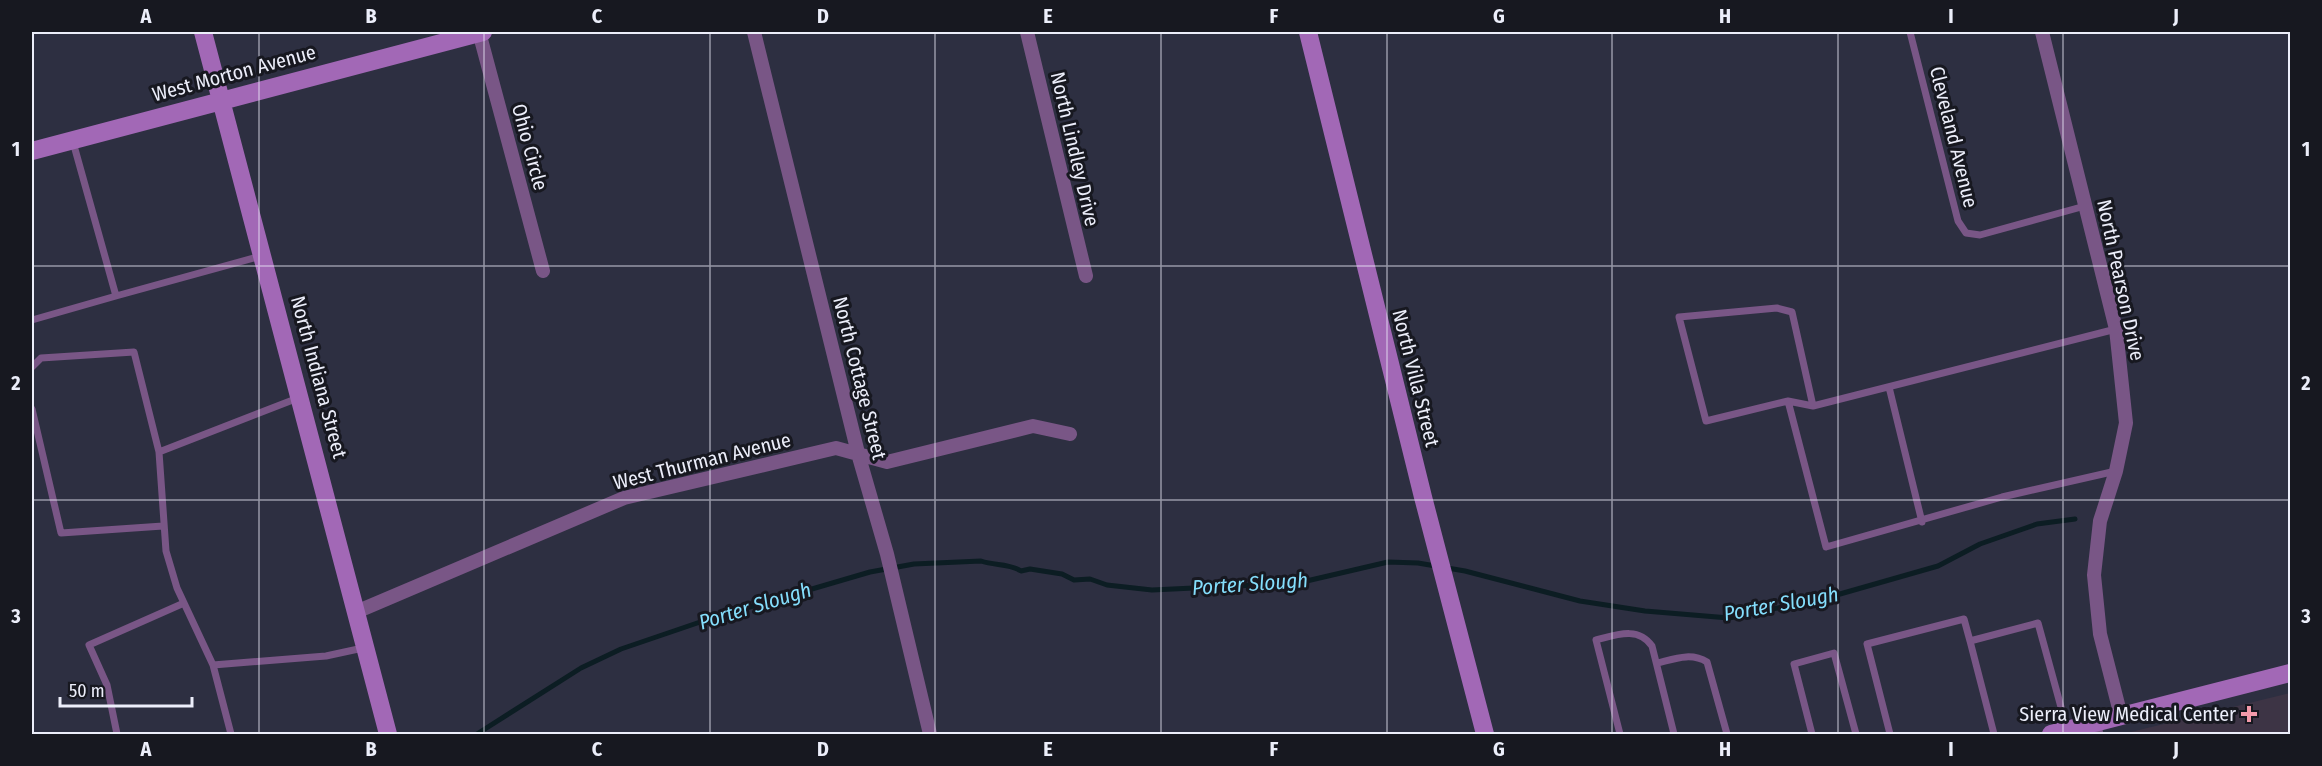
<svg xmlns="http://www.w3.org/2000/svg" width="2322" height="766" font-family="'Fira Sans Condensed',sans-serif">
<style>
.medical{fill:#3d3445}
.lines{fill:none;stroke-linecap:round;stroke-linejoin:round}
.stream{stroke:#0c1d23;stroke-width:5}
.lane{stroke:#795686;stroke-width:7}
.street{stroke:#795686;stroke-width:14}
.secondary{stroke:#a268b6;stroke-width:18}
.grid{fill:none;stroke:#eceefa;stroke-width:1.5;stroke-opacity:0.55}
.poi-dot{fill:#f39aaa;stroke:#171820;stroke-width:2}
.labels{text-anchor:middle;stroke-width:6;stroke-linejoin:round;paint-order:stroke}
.street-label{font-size:20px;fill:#eceefa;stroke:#171820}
.poi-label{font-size:20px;fill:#eceefa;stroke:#171820;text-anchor:end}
.water-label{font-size:21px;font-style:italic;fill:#84defc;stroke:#171820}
.neatline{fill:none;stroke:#eceefa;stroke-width:2}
.grid-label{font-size:20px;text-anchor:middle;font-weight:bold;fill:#eceefa}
</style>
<rect width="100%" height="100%" fill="#2d2f41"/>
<path class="medical" d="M2290 693V734H2123Z"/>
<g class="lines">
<path class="stream" d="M477 734 581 668 621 649 709 619 870 572 914 564 981 561C995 566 1009 563 1021 571L1030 569 1062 574 1074 580 1090 579 1107 585 1152 590 1298 583 1388 562 1418 563 1465 571 1580 601 1645 611 1729 618 1826 598 1938 566 1980 544 2037 524 2075 519"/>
<path class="lane" d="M1910 32 1958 221 1966 233 1980 235 2085 206
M73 142 116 296 261 256
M32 320 116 296
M32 367 41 358 134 352 159 452 166 551 177 588 213 665 231 734
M1889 387 1922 522
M1788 401 1826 547 2002 497 2116 471
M1813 406 1792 312 1777 308 1679 317 1706 421 1788 401 1813 406 2116 329
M32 409 61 533 163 526
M159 452 298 398
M1970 641 1994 734
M1657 663C1674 659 1691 652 1707 662L1727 734
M213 665 326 656 363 648
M2097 723 2100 734
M117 734 107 685 89 645 184 603
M1620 734 1596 640C1616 635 1638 626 1652 646L1674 734
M1812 734 1794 664 1834 653 1856 734
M1890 734 1867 644 1964 619 1970 641 2038 623 2067 729"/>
<path class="street" d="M479 32 543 271
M754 32 859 457 887 554 930 734
M1027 32 1086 276
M2042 32 2116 329 2126 423 2116 471 2100 521 2094 575 2100 634 2121 716
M356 612 624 498 836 448 887 462 1033 426 1070 434"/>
<path class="secondary" d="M203 32 388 734
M1308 32 1423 497 1485 734
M32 151 483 32
M2051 734 2290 673"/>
</g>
<path class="grid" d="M259 32V734M484 32V734M710 32V734M935 32V734M1161 32V734M1387 32V734M1612 32V734M1838 32V734M2063 32V734M32 266H2290M32 500H2290"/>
<path class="poi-dot" d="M2246 705h6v6h6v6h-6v6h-6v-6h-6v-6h6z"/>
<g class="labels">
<g class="street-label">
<text transform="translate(234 73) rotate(-15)" y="7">West Morton Avenue</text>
<text transform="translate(1954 137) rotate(76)" y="7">Cleveland Avenue</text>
<text transform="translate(530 147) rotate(75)" y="7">Ohio Circle</text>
<text transform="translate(1075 149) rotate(77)" y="7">North Lindley Drive</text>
<text transform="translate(2121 280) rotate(78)" y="7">North Pearson Drive</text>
<text transform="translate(319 377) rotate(75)" y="7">North Indiana Street</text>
<text transform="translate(860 378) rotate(76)" y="7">North Cottage Street</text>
<text transform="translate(1416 378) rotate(76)" y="7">North Villa Street</text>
<text transform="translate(702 461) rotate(-14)" y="7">West Thurman Avenue</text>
</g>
<g class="poi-label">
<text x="2236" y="721">Sierra View Medical Center</text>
</g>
<g class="water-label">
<text transform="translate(1250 584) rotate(-4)" y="7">Porter Slough</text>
<text transform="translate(1781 604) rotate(-10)" y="7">Porter Slough</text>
<text transform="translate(755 606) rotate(-17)" y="7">Porter Slough</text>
</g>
</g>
<rect width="2322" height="766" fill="none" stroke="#171820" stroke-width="66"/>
<path d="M60 697v9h132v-9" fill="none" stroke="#eceefa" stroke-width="3"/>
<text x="69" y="697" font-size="18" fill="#eceefa" stroke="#171820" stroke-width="4.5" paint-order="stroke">50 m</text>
<rect x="33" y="33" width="2256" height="700" class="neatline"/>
<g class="grid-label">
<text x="146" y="23">A</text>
<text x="371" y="23">B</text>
<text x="597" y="23">C</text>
<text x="823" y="23">D</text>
<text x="1048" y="23">E</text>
<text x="1274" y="23">F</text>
<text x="1499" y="23">G</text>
<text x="1725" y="23">H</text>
<text x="1951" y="23">I</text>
<text x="2176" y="23">J</text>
<text x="16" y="156">1</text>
<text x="2306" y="156">1</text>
<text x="16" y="390">2</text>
<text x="2306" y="390">2</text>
<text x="16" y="623">3</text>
<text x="2306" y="623">3</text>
<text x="146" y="756">A</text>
<text x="371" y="756">B</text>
<text x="597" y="756">C</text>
<text x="823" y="756">D</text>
<text x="1048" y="756">E</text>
<text x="1274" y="756">F</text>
<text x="1499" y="756">G</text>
<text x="1725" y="756">H</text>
<text x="1951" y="756">I</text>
<text x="2176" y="756">J</text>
</g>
</svg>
